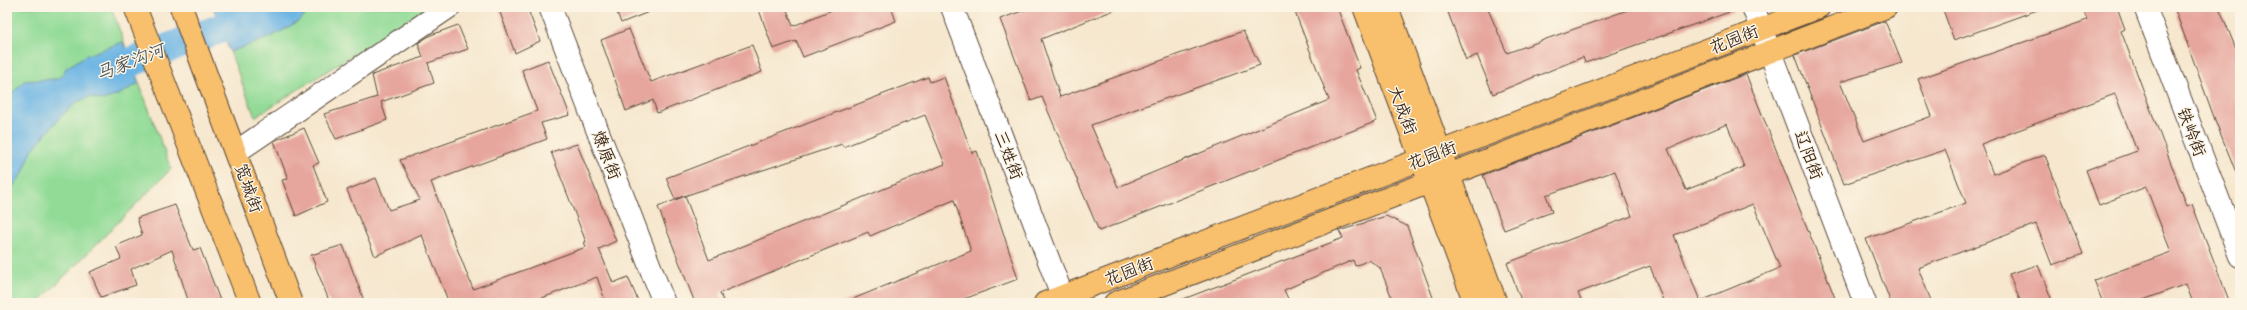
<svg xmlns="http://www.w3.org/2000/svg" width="2247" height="310" font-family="Itim,'LXGW WenKai TC',sans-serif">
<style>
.green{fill:#92db97;stroke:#66825a}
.water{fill:#6cb5e4;stroke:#547081}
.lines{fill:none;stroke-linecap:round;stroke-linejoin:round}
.river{stroke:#6cb5e4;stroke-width:30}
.building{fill:#e6a59d;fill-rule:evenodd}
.minor-casing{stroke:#574638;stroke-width:24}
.major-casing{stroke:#574638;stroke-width:24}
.highway-casing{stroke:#574638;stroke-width:24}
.minor{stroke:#fff;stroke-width:22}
.major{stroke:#f8bf6c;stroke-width:22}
.highway{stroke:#f8bf6c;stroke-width:22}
.labels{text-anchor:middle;stroke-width:3;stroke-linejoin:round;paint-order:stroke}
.street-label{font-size:17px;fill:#3b2a1e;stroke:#fcf5e5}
.water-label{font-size:18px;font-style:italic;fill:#4a5459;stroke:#fcf5e5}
</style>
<rect width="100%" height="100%" fill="#fcf5e5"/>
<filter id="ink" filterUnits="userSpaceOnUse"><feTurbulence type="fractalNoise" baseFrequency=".025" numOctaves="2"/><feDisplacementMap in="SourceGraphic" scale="8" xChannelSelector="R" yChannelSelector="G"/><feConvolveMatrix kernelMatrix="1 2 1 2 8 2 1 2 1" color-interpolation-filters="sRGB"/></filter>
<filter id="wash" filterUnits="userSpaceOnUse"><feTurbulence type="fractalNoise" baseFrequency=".012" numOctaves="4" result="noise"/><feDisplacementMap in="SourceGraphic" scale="16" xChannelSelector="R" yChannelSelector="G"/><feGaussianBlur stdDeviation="0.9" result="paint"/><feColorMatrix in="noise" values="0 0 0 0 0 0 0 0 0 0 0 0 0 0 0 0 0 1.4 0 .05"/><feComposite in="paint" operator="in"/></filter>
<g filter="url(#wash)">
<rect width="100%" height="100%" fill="#f6e7ce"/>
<path class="green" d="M13 7H111L171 169 38 303H7V11Z
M213 7H426V8L255 117Z"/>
<path class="water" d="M213 7H313C293 31 258 42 230 52Z
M123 42 139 83 120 94 103 100 90 97 77 102 61 116 32 150 23 173 11 189 7 201V99L24 81 56 79 62 76 66 68 87 55Z"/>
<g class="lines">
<path class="river" d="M93 76 238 22 270 7"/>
</g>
<g id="blocks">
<path class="building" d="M498 7H527L540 41 515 53Z
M615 7H659V8L621 23Z
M758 7H786L793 26 839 7H891L896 21 803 57 796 41 773 49Z
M1033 7H1122L1041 39 1060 97 1243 31 1260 65 1091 125 1118 187 1329 100 1293 7H1337L1360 68 1356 70 1377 121 1099 231 1042 97 1031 101 1000 19Z
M1446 7H1487L1507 53 1636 7H1738V9L1585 63 1583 57 1493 94 1477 55 1466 60Z
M1942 7H2040V9L1954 40Z
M2082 7H2117L2125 29 2121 31 2187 206 2192 204 2230 303H2193L2186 284 2135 303H2103L2094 280 2171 252 2146 187 2099 205 2086 170 2137 151 2115 94 1981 144 1993 174 2045 155 2083 254 2052 265 2036 224 1918 268 1932 303H1891L1866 239 1966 203 1945 150 1844 184 1795 55 1885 21 1902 63 1840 82 1864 141 1932 116 1918 79 2087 20Z
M2174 7H2219L2240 59V182L2215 120Z
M458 25 468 49 428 63 434 83 381 102 387 120 336 139 324 114 377 97 372 75 423 57 418 43 431 35Z
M629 29 651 82 752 45 762 72 657 113 653 100 626 111 601 40Z
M548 60 570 115 541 123 547 139 431 182 473 289 586 247 584 242H586L551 152 577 144 616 241 599 249 613 283 628 277 639 303H606L597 277 529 303H465L463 299 449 303 422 235 375 256 347 190 376 178 389 210 420 200 400 160 537 111 522 70Z
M1746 74 1837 303H1664L1650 266 1578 293 1582 303H1522L1507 263 1632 216 1615 171 1546 195 1552 212 1504 230 1483 175ZM1727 124 1744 167 1686 190 1668 149ZM1753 204 1780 268 1700 301 1674 235Z
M928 77 930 82 944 77 972 153 977 151 1018 279 953 303H843L971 251 954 200 870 236 868 232 720 293 724 303H695L658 207 685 196 709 260 945 164 925 115 843 147 842 144 675 199 666 178Z
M304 128 319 163 313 165 327 202 296 216 282 180 288 179 274 141Z
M175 205 193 250 200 248 221 303H189L172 250 131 269 136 285 101 297 90 272 121 259 116 246 142 235 137 218Z
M1386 216 1407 226 1435 303H1394L1380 268 1369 260 1355 266 1353 260 1284 290 1290 303H1173L1343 238 1339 231Z
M343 245 365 303H330L311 255Z
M2038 265 2053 303H2021L2009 274Z"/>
</g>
</g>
<g filter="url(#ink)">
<use href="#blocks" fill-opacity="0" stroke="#574638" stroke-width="1"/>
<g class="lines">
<g class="minor-casing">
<path id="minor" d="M550 7 664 303
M952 7 1065 303
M1753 7 1865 303
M2145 7 2240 256
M236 152 449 7"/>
</g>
<g class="major-casing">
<path id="major" d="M1364 7 1475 303
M1387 7 1496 303
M1045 303 1819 7
M1115 303 1886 7"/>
</g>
<g class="highway-casing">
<path id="highway" d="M135 7 250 303
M181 7 291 303"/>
</g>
<use href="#minor" class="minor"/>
<use href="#major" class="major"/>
<use href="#highway" class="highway"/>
</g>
</g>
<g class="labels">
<g class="street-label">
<text transform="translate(1734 39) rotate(-21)" y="6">花园街</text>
<text transform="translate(1403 110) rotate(69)" y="6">大成街</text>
<text transform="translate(2192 132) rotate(69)" y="6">铁岭街</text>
<text transform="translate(607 155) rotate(69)" y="6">燎原街</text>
<text transform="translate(1009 155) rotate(69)" y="6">三姓街</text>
<text transform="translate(1432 155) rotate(-21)" y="6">花园街</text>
<text transform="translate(1809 155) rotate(69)" y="6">辽阳街</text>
<text transform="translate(249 188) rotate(70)" y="6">宽城街</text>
<text transform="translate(1129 271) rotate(-21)" y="6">花园街</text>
</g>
<g class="water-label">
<text transform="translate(130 62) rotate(-21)" y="6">马家沟河</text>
</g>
</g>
<rect width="2247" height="310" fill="none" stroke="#fcf5e5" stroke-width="24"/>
</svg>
